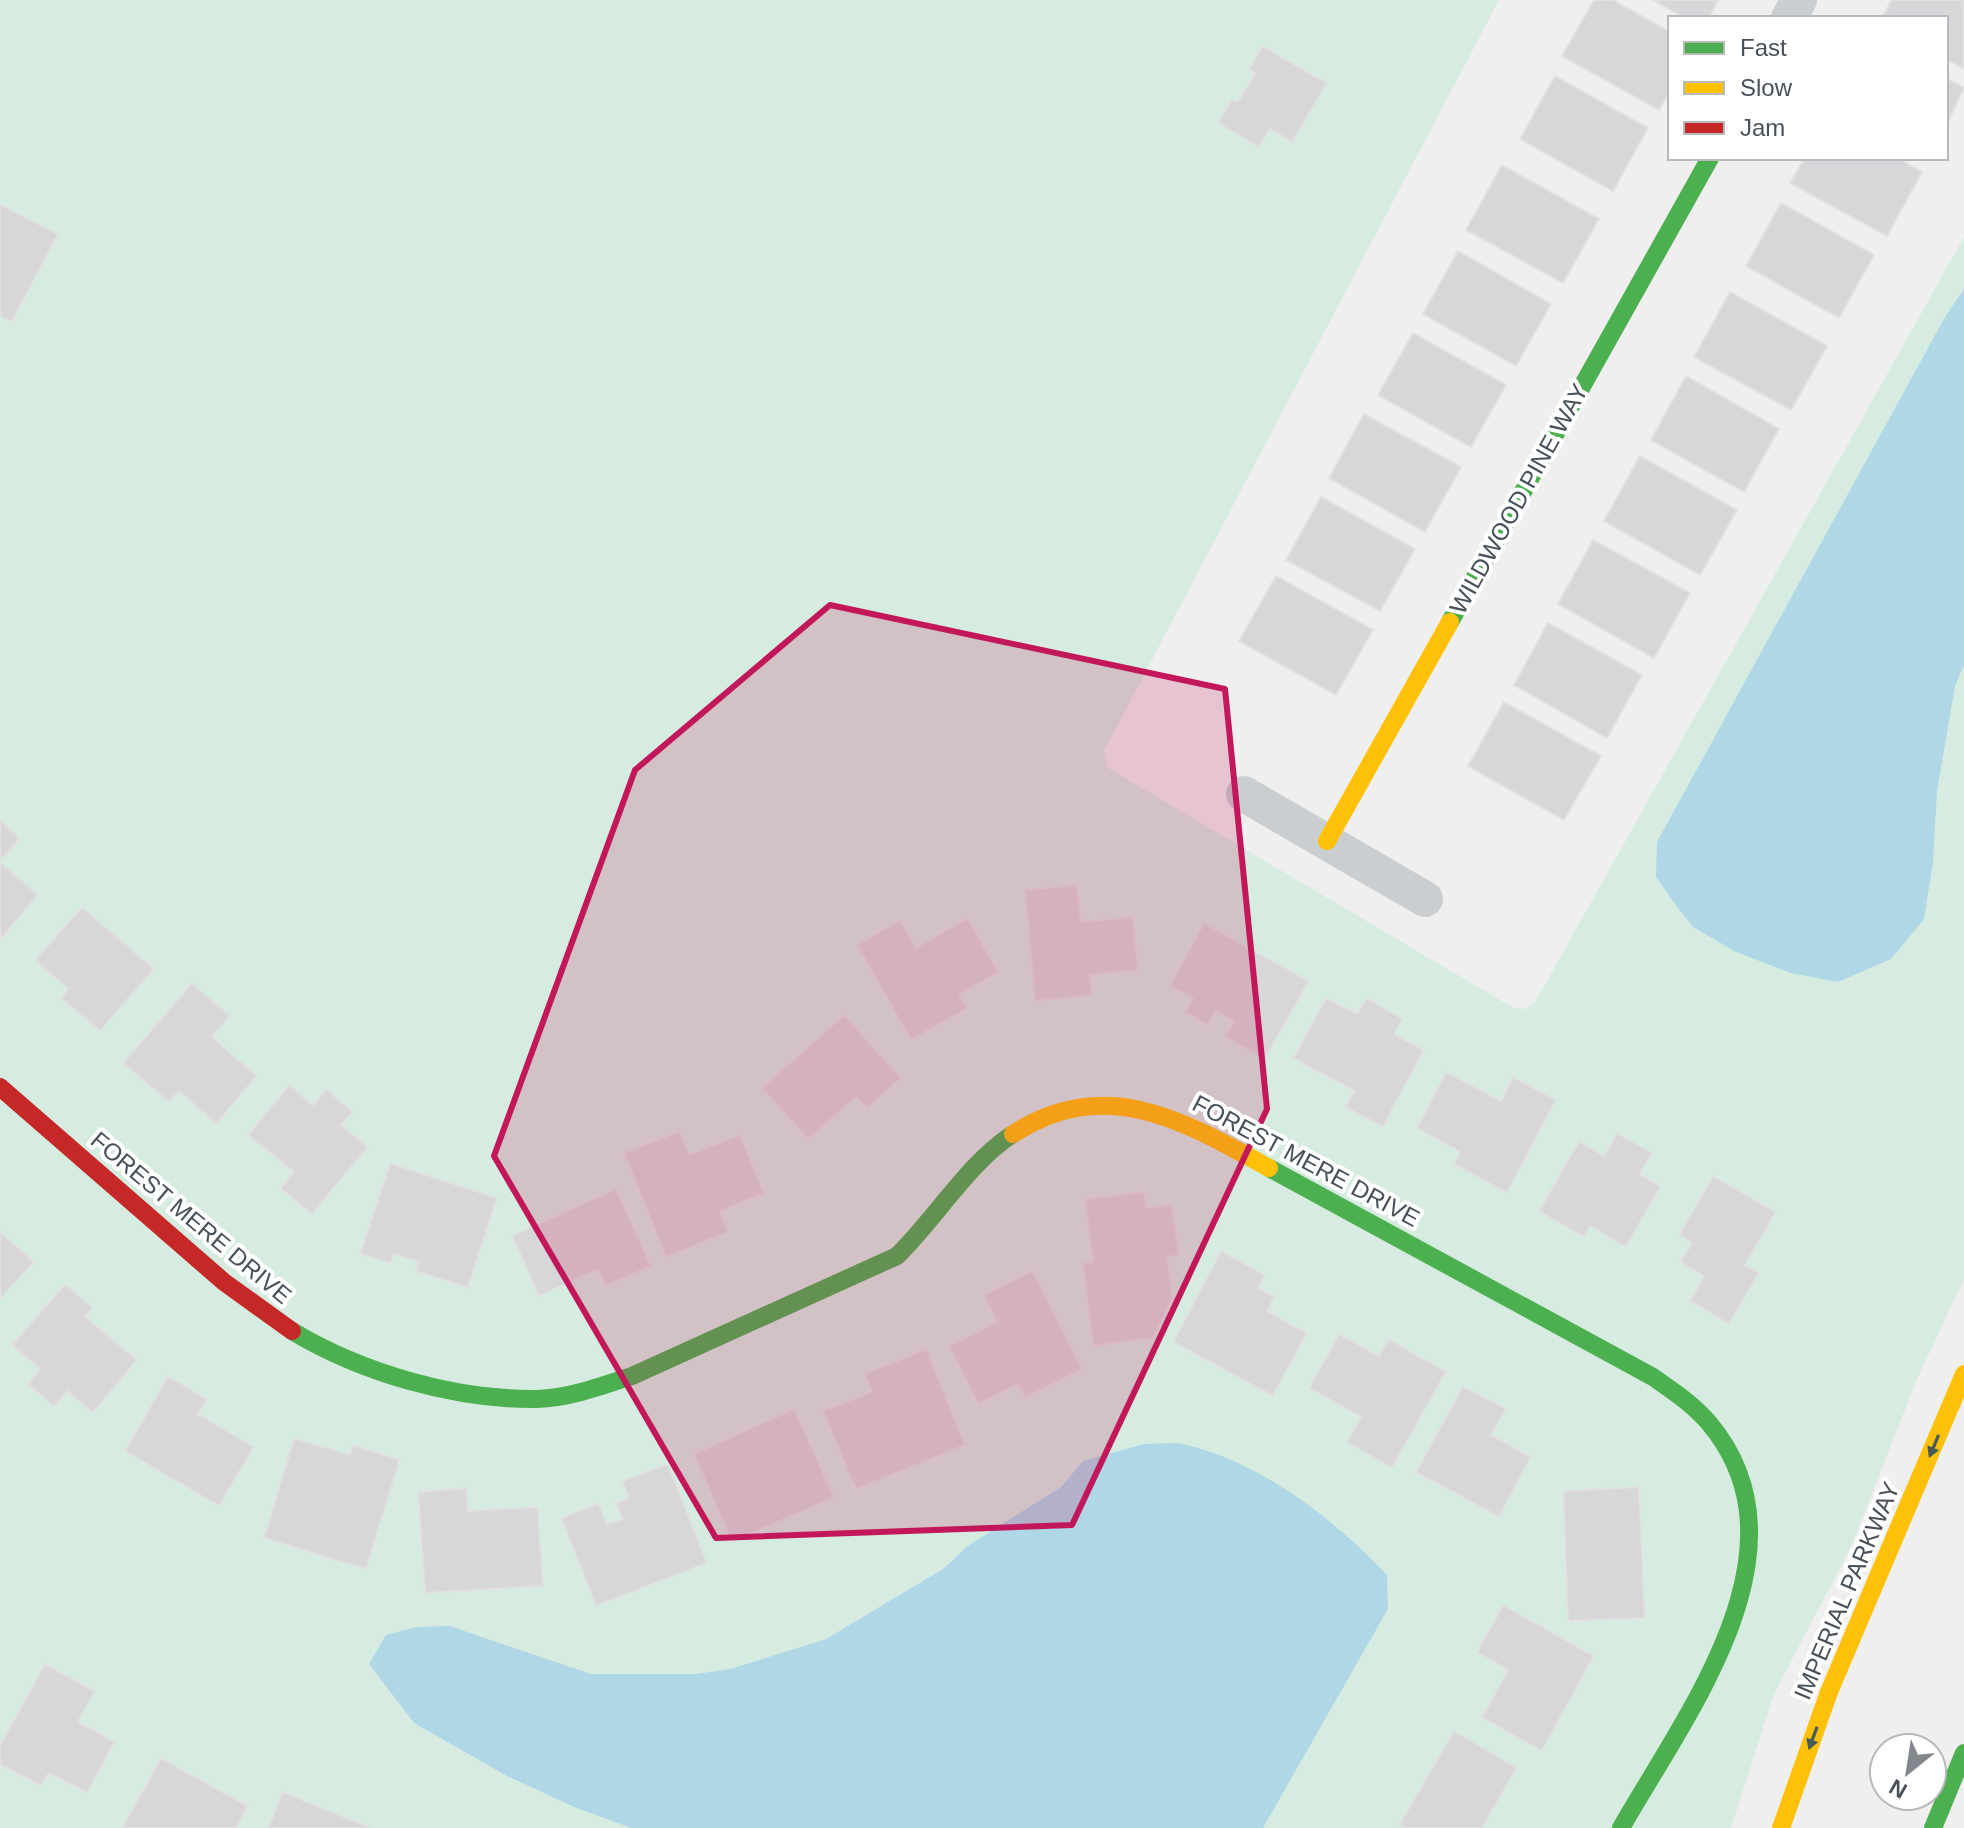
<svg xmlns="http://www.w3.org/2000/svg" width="1964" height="1828" font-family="Helvetica,sans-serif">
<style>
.green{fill:#d6ece0}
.water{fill:#afd7e6}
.building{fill:#d7d7d9;stroke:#e1e1e2;stroke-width:2}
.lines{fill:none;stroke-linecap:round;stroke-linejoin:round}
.street{stroke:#cbced0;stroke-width:36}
.fast{stroke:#4caf50;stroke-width:18}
.slow{stroke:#ffc107;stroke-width:18}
.jam{stroke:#c62828;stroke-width:18}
.oneway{fill:#485a59}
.marked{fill:#c2185b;fill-opacity:0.2;stroke:#c2185b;stroke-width:6;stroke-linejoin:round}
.labels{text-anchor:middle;stroke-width:8;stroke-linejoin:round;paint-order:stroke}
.street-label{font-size:24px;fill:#48515a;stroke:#fff}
</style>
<rect width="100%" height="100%" fill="#f0efef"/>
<path class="green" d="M0 0H1499L1104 751 1107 767 1118 774 1512 1007 1524 1009 1534 1004 1964 237V1279L1917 1379 1851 1547 1774 1694 1731 1828H1263L1388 1609 1083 1461 1061 1487 969 1545 943 1569 826 1639 730 1669 695 1674H591L450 1626 369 1664 414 1723 507 1776 574 1807 631 1828H0Z"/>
<path class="water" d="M1964 289V665L1955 686 1937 791 1933 862 1924 919 1891 959 1838 982 1791 973 1736 952 1693 927 1675 904 1656 877 1657 842 1945 317Z
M1177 1443C1254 1457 1335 1519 1387 1575L1388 1609 1263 1828H631L574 1807 507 1776 414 1723 369 1664 386 1635 417 1627 450 1626 591 1674H695L730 1669 826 1639 943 1569 969 1545 1061 1487 1083 1461 1144 1444Z"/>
<path class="building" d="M1594 0H1613L1670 32V91L1659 110 1562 56Z
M1653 0H1718L1709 18H1685Z
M1892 0H1964V69L1946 59V18H1882Z
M1262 46 1327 83 1292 142 1270 129 1259 147 1218 123 1232 99 1238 102 1255 73 1249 70Z
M1555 76 1648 128 1613 191 1520 139Z
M1946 78 1964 88 1946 126Z
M1805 158H1898L1922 172 1887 236 1790 183Z
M1502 165 1599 219 1563 283 1466 230Z
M1781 203 1874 255 1839 318 1746 266Z
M0 204 58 234 12 322 0 316Z
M1458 251 1551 304 1516 366 1423 314Z
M1730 292 1827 346 1791 410 1694 357Z
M1413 333 1506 385 1471 447 1378 395Z
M1686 376 1779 429 1744 492 1651 440Z
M1364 414 1461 467 1425 532 1329 478Z
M1640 456 1737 510 1700 575 1604 521Z
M1321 497 1415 549 1380 611 1286 560Z
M1593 540 1690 593 1654 658 1558 604Z
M1276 576 1373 630 1336 695 1239 641Z
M1548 623 1642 675 1607 738 1514 685Z
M1504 702 1601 756 1564 820 1468 766Z
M0 820 20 838 0 861Z
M0 862 38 895 1 939 0 938Z
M1077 885 1081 922 1133 917 1138 970 1090 975 1092 995 1035 1001 1025 890Z
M82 907 154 969 100 1031 61 998 68 989 35 960Z
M968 918 998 972 959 995 967 1008 911 1040 857 945 900 920 916 948Z
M1204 923 1309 981 1265 1059 1225 1037 1234 1021 1215 1011 1208 1025 1185 1012 1193 998 1170 986Z
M192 983 230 1016 212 1037 257 1076 216 1124 179 1091 169 1102 123 1063Z
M1326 998 1357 1014 1366 998 1403 1019 1394 1034 1424 1050 1383 1127 1345 1107 1354 1091 1293 1058Z
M844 1015 901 1078 867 1108 856 1097 808 1139 762 1088Z
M1446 1072 1501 1101 1513 1077 1556 1100 1507 1193 1454 1164 1460 1152 1417 1128Z
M289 1085 313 1105 326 1089 353 1112 341 1125 368 1147 312 1214 280 1188 294 1172 248 1135Z
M680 1131 689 1155 740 1135 764 1193 720 1211 728 1232 666 1257 624 1153Z
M1617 1133 1652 1153 1640 1174 1661 1186 1626 1247 1590 1226 1584 1237 1539 1211 1579 1141 1604 1156Z
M390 1163 497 1198 468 1288 416 1271 419 1262 394 1254 390 1263 360 1254Z
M1713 1176 1776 1212 1745 1265 1759 1273 1729 1324 1690 1301 1704 1276 1680 1262 1692 1243 1679 1235Z
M616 1189 651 1266 606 1286 598 1269 539 1296 512 1236Z
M1144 1192 1146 1208 1172 1205 1179 1255 1167 1257 1173 1299 1153 1338 1093 1346 1083 1263 1093 1262 1085 1199Z
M0 1231 34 1262 0 1299Z
M1221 1251 1265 1275 1258 1288 1275 1297 1267 1311 1307 1333 1273 1396 1173 1342Z
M1033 1271 1082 1369 1025 1398 1018 1384 978 1404 949 1346 997 1322 984 1295Z
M65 1284 93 1308 86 1317 137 1360 93 1413 67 1391 54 1407 28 1384 40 1369 12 1345Z
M1339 1334 1379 1356 1389 1339 1446 1372 1392 1468 1347 1442 1361 1417 1309 1388Z
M926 1349 965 1445 856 1489 823 1411 872 1392 865 1374Z
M168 1376 207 1399 198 1414 254 1447 219 1506 125 1451Z
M1463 1386 1506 1409 1491 1435 1531 1457 1499 1517 1416 1472Z
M794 1409 834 1497 732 1542 694 1454Z
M294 1438 350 1455 353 1445 400 1460 366 1569 264 1538Z
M668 1464 707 1563 596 1606 561 1518 599 1503 607 1524 622 1519 616 1503 629 1498 622 1481Z
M1639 1487 1645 1618 1568 1621 1563 1491Z
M467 1488 468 1511 538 1507 543 1586 425 1593 418 1492Z
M1503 1605 1594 1656 1542 1751 1482 1718 1508 1670 1477 1652Z
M45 1664 95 1691 78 1722 115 1742 87 1793 49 1773 41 1786 0 1764V1745Z
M1454 1731 1517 1768 1482 1828H1405L1399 1825Z
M161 1758 248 1806 236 1828H122Z
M283 1792 371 1828H268Z"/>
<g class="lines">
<path class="street" d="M1789 18 1799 0
M1244 794 1425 899"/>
<path class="fast" d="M1450 622 1710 158
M1269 1168 1653 1377C1673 1391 1693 1404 1709 1423 1815 1549 1685 1715 1621 1828
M292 1331C362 1373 455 1400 537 1399 569 1398 602 1386 632 1376L897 1256C935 1219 970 1161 1013 1134
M1933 1828 1964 1753"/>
<path class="slow" d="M1327 841 1450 622
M1013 1134C1106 1074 1184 1121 1269 1168
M1781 1828 1829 1692 1964 1374"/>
<path class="jam" d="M0 1087 224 1282 292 1331"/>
</g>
<defs><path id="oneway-solid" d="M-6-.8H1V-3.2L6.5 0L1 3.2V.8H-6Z" transform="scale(2)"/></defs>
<g class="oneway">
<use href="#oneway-solid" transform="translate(1934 1446) rotate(113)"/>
<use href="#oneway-solid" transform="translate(1813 1738) rotate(110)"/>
</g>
<path class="marked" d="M830 605 1225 689 1267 1109 1072 1525 716 1538 494 1156 635 770Z"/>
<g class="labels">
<g class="street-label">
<text transform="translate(1519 499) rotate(-61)" y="8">WILDWOOD PINE WAY</text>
<text transform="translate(1306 1161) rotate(28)" y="8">FOREST MERE DRIVE</text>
<text transform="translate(191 1218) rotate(40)" y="8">FOREST MERE DRIVE</text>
<text transform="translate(1847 1591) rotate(-67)" y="8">IMPERIAL PARKWAY</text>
</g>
</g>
<rect x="1668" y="16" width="280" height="144" fill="#ffffff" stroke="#b6b9bd" stroke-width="2"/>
<rect x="1684" y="42" width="40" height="12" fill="#4caf50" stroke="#b6b9bd" stroke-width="2"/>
<text x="1740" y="56" font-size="24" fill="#48515a">Fast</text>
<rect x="1684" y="82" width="40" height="12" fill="#ffc107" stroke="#b6b9bd" stroke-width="2"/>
<text x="1740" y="96" font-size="24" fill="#48515a">Slow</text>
<rect x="1684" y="122" width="40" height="12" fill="#c62828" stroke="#b6b9bd" stroke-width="2"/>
<text x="1740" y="136" font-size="24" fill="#48515a">Jam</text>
<g transform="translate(1908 1772) rotate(210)"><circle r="38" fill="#ffffff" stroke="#b6b9bd" stroke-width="2"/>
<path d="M0-6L14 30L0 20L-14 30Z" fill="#83888e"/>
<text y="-12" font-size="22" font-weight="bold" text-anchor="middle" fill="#48515a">N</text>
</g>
</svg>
